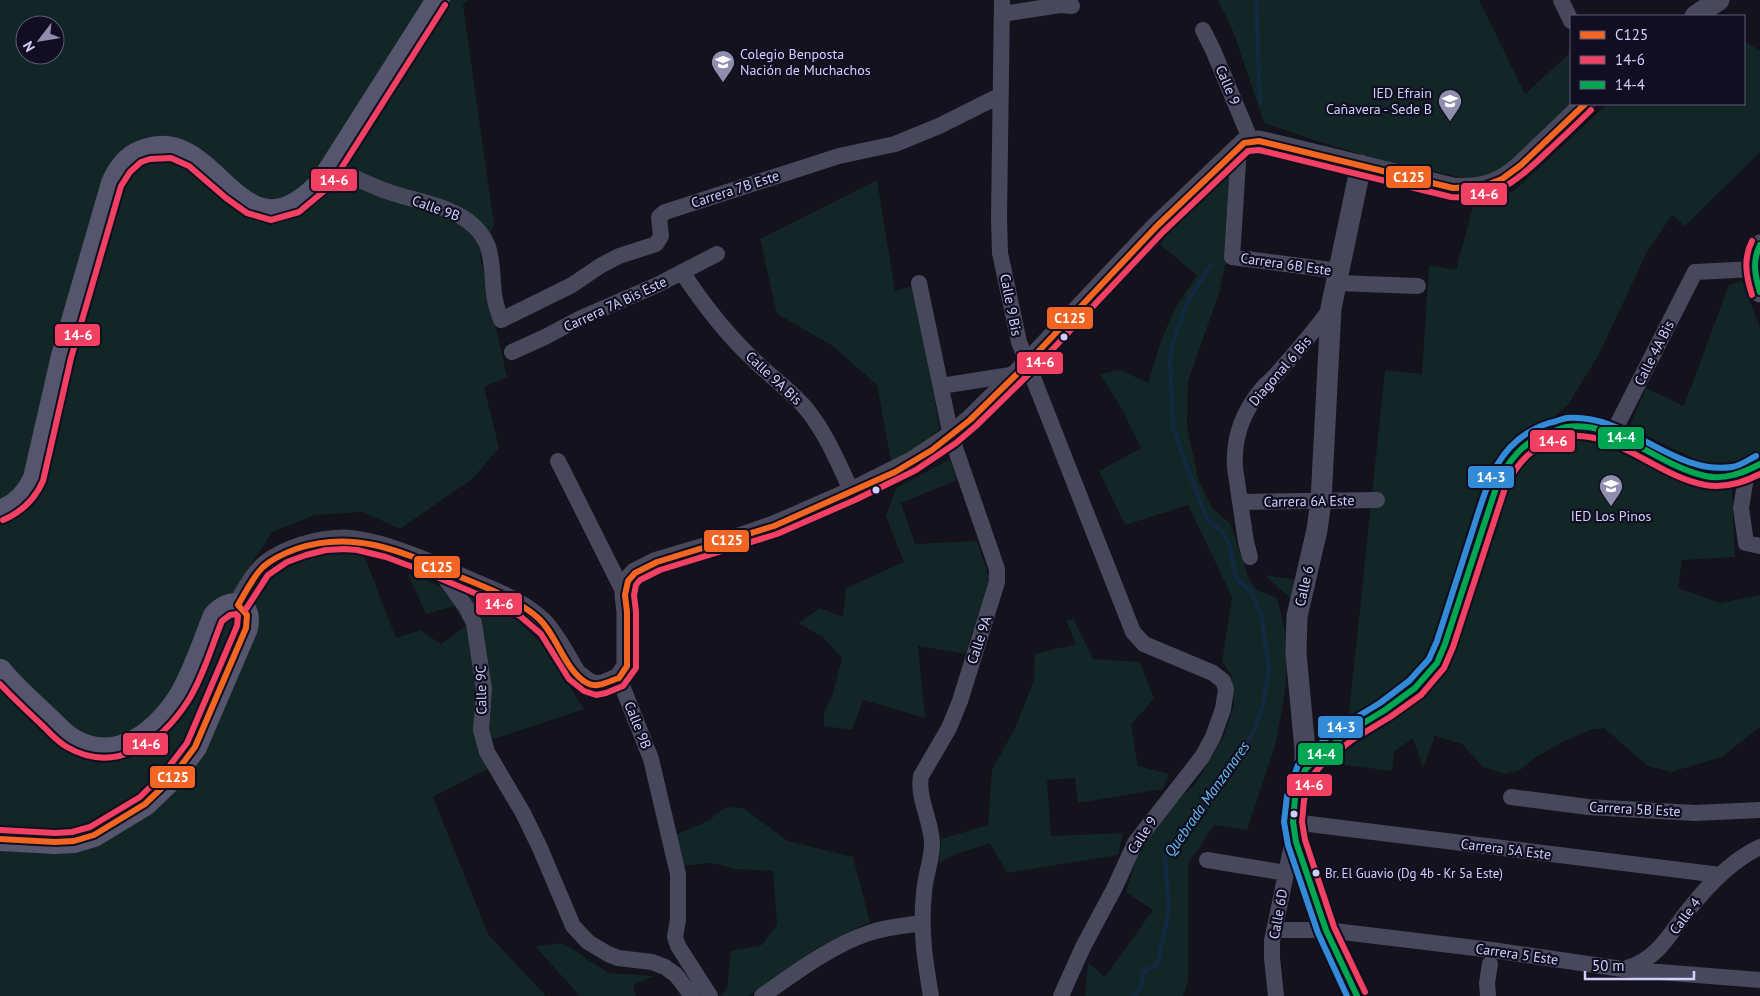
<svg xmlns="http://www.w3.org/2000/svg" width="1760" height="996" font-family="'PT Sans',sans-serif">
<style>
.green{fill:#122625;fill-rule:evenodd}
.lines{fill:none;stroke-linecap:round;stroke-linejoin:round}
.stream{stroke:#122941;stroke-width:4.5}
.minor{stroke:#48485c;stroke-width:16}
.tertiary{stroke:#48485c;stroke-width:21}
.secondary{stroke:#55566e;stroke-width:24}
.bus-1-casing{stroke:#100e20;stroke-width:10}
.bus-2-casing{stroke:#100e20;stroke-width:10}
.bus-3-casing{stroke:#100e20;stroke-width:10}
.bus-4-casing{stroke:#100e20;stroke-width:10}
.bus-1{stroke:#f26522;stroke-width:6}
.bus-2{stroke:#f24062;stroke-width:6}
.bus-3{stroke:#00a651;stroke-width:6}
.bus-4{stroke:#338bd7;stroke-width:6}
.bus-dot{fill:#d1d0fc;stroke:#100e20;stroke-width:2}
.labels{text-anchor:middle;stroke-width:4.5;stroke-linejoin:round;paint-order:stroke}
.bus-label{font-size:13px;fill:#d1d0fc;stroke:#100e20;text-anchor:start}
.poi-label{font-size:14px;fill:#d1d0fc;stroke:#100e20;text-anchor:start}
.street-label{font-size:14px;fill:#d1d0fc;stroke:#100e20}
.water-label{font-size:15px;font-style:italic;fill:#66c0f4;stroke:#100e20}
.line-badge{stroke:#100e20;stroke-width:2}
.badge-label{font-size:14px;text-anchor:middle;font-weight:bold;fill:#fff}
</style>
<rect width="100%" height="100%" fill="#14121c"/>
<path class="green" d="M0 0H468L463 5 494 225 480 256 507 377 484 387 499 448 472 479 400 529 363 512 315 515 272 532 246 572 281 566 304 556 335 551 363 553 396 638 420 630 441 644 466 626 454 606 426 614 408 574 507 610 543 645 584 709 479 744 487 769 433 797 488 934 546 996H0ZM25 25H55V55H25Z
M1218 0H1479L1525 94 1571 52V104L1511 165 1483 182 1377 159 1314 140 1264 123 1233 31Z
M1744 42 1760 50V152L1685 226 1672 215 1647 252 1599 354 1568 405 1548 422 1513 444 1433 651 1414 675 1383 701 1348 723 1385 370 1422 374 1429 265 1456 270 1474 202 1493 198 1514 191 1607 104H1744Z
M1229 176 1224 257 1227 259 1219 293 1188 381 1187 426 1199 482 1213 509 1230 523 1249 579 1257 590 1277 598 1289 648 1284 699 1275 746 1247 830 1214 825 1188 864V981L1183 996H1085L1088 963 1105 977 1153 910 1126 892 1137 857 1150 836 1173 806 1196 783 1224 736 1234 705 1231 675 1222 661 1232 597 1188 505 1125 525 1099 471 1141 448 1122 409 1100 374 1120 370 1148 383 1161 341 1174 310 1197 275 1160 245 1169 232Z
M877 180 895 291 913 286 940 429 892 466 877 385 833 346 777 314 760 239Z
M1742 281 1760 327V453C1749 460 1738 466 1725 467 1705 468 1649 436 1629 427L1646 388 1684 406 1729 285Z
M1566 436 1601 439 1677 473 1703 486 1732 489 1735 557 1682 560 1678 588 1720 603 1760 595V727L1722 757 1671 772 1648 766 1604 728 1590 730 1564 741 1536 757 1520 770 1505 774 1483 767 1462 744 1435 736 1423 768 1413 738 1394 752 1392 771 1328 763 1337 750 1387 721 1427 689 1503 487 1531 450Z
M950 459 957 480 901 503 915 544 977 541 990 579 965 654 918 646 925 718 863 700 852 730 824 726V712L832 696 842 658 823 637 798 623 820 608 843 617 846 588 904 562 886 516 896 488Z
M1265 575 1296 580 1292 600Z
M1066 620H1074L1093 659 1140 662 1154 699 1131 724 1138 766 1169 774 1163 789 1078 803 1075 778 1047 780 1051 836 1123 833 1118 855 1007 873 990 843 950 856 939 864 941 839 988 825 992 770 1016 726 1034 680 1035 654 1076 644Z
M726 807 743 808 788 841 853 857 870 922 815 949 778 977 748 996H720L727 989 731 951 762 945 777 924 773 871 736 869 711 863 680 866 673 836 708 821Z
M563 943 608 973 654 976 633 985 636 996H580L535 946Z"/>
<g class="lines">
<path class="stream" d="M1256 0 1260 102
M1133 996C1142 990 1142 982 1143 972L1157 965 1169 911 1165 858 1174 844 1195 821 1212 797 1254 731 1263 705 1269 669 1261 615 1252 593 1236 578 1229 543 1222 532 1207 519 1185 462 1173 426 1170 362 1172 345 1187 303 1211 264"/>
<path class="minor" d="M1002 0 999 218 1000 253 1019 342 1133 632 1144 644 1213 673 1223 681 1226 689 1223 709 1213 737 1202 757 1135 843 1115 887 1083 947 1061 996
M1561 0 1571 21
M1002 14 1060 5 1072 6
M1203 30 1213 50 1251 141
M1239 147 1232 257 1339 271
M332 167C351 176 369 185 389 192 423 204 470 207 487 244 493 259 492 278 494 294 495 303 498 311 501 320L572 285 600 266 619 256 656 244 661 236 659 217 665 212 839 156 895 144 939 126 1001 95
M682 272C703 304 727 335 755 361 772 378 793 392 808 411 827 435 839 465 852 492
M919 283 951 436 997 569V582L960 701 949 728 921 776C917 799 932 821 932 844 932 860 925 876 924 893 920 929 925 961 931 996
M1337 283 1418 286
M512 352 545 337 581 318 657 285 717 254
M941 386 1017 374
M1613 433 1695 272 1755 269
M558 461 625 595
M1747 471 1741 508 1746 543 1760 546
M1240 502 1377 500
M1250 557 1246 542 1235 468C1233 439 1242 413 1261 390 1265 385 1270 381 1275 376 1294 354 1314 332 1331 308
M438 568 466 607 474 623 484 689 481 730 487 752 523 813 540 848 573 926 588 942 608 954 618 958 652 962 665 967 676 975 692 996
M619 678 651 759 678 874V920L675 937 678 946 710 996
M1511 797 1588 807 1695 813 1760 810
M1293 822 1720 875
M1207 860 1286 873
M1274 930H1326L1492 950 1622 969 1760 980
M1627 968C1659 959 1671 931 1690 908 1709 884 1732 860 1760 847
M762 996C795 973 830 946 869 933 885 927 904 926 922 923
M1276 996 1272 958V941L1294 835
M1488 996 1487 983 1490 964"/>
<path class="tertiary" d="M1695 16 1719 0
M1760 245C1751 260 1755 276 1760 292
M238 605C246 592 254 575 266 565 287 549 318 540 345 540 377 541 433 565 463 579 490 591 521 601 543 623 556 637 566 657 576 674L588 683 595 686 603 685 619 678 627 666V612L625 595 628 581 635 573 657 562 745 536 774 526 852 492 912 462 951 436 970 420 1028 363 1157 226 1244 143 1259 141 1453 188C1495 192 1513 174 1540 147 1555 133 1570 118 1585 104
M1305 770 1331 744 1415 688 1428 675 1437 663 1445 644C1458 606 1470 568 1482 529 1489 510 1493 489 1502 472 1512 455 1526 442 1543 434 1613 399 1665 488 1732 476 1742 474 1751 468 1760 464
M1357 996 1326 930 1296 842 1293 822 1295 798 1305 770V750L1296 653 1297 616 1317 530 1321 501 1331 308 1361 165"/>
<path class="secondary" d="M0 512C17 506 28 494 35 478L63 356 113 183C120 167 131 154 148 150 218 129 241 271 323 181L438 0
M0 671C14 688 30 702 46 717 55 725 62 734 72 740 116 766 156 734 180 697 195 672 204 642 215 616 230 598 252 603 246 628L195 747 171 779 145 804 94 835 74 841 55 842 0 839"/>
<g class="bus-1-casing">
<path id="bus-1" d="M238 605C246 592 252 578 263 567 272 559 285 553 296 549 354 529 403 552 456 575 483 587 514 597 537 617 557 634 564 670 587 683 597 689 609 681 619 678
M619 678 627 666V612L625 595 628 581 635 573 657 562 774 526 895 472 932 450 970 420 1017 374 1157 226 1244 143 1259 141 1453 188 1481 187 1502 179 1521 165 1585 104
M0 839 55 842 74 841 94 835 145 804 171 779 195 747 246 628 247 615 238 605"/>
</g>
<g class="bus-2-casing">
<path id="bus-2" d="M1752 295C1746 276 1743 259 1752 241
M3 520C22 512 35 499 43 481L71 358 121 186 130 172 141 162 150 159 171 158 189 166 226 198 247 213 271 220 299 212 330 186 445 5
M246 609 268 575 287 562 306 555 326 550 345 549 357 550 386 557 418 569 491 600 520 616 541 634 569 679 584 691 596 695 606 693 623 686 636 668V612L634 595 636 585 640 580 660 570 777 534 855 500 916 470 956 443 976 426 1034 369 1163 232 1248 151 1259 150 1451 197C1495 200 1516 182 1546 153 1561 139 1576 125 1591 110
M0 684C14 699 29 713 44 727 51 734 58 742 67 747 115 775 161 743 188 701 203 677 211 648 222 621L230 615 236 614 238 616 237 626 187 743 164 773 140 797 90 827 72 832 55 833 0 830
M1365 992 1334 927 1305 840 1302 822 1304 800 1313 775 1324 762 1352 740 1390 717 1421 695 1444 668 1453 647 1505 488C1515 467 1529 448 1552 441 1558 439 1564 436 1570 436 1620 433 1657 476 1705 485 1724 488 1743 483 1760 474"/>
</g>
<g class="bus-3-casing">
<path id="bus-3" d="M1760 245C1752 261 1755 276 1760 292
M1357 996 1326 930 1296 842 1293 822 1295 798 1305 770 1318 756 1347 733 1385 710 1415 688 1437 663 1445 644 1497 485C1507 462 1524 440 1549 433 1555 431 1561 428 1567 427 1615 420 1659 466 1705 476 1725 480 1743 473 1760 464"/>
</g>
<g class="bus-4-casing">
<path id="bus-4" d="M1347 996 1318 933 1288 845 1284 822 1287 796 1298 765 1312 750 1342 726 1380 703 1409 681 1429 659 1437 641C1449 604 1461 566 1473 529 1480 508 1486 485 1497 465 1509 445 1527 430 1549 423 1555 422 1561 419 1567 418 1628 413 1673 476 1732 467 1740 466 1748 460 1756 456"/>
</g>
<use href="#bus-1" class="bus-1"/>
<use href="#bus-2" class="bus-2"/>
<use href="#bus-3" class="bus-3"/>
<use href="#bus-4" class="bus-4"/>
</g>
<defs>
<g id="school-pin" transform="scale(1.25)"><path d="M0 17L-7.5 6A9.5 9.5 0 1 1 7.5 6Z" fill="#8f8eae" stroke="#100e20"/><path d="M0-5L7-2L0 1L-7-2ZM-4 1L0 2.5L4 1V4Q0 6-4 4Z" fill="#fff"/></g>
</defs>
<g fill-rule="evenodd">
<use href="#school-pin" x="723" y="62"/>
<use href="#school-pin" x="1450" y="101"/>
<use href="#school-pin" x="1611" y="486"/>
</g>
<g class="bus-dot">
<circle cx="1064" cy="337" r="4.5"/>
<circle cx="876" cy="490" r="4.5"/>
<circle cx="1294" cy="814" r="4.5"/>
<circle cx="1316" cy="873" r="4.5"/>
</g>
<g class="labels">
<g class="bus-label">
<text x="1325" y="878">Br. El Guavio (Dg 4b - Kr 5a Este)</text>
</g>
<g class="poi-label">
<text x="740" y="59">Colegio Benposta<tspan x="740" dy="16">Nación de Muchachos</tspan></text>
<text x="1432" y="98" text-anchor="end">IED Efrain<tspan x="1432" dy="16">Cañavera - Sede B</tspan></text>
<text x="1611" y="521" text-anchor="middle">IED Los Pinos</text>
</g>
<g class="street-label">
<text transform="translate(1228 85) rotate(67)" y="5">Calle 9</text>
<text transform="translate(735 189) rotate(-18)" y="5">Carrera 7B Este</text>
<text transform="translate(436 208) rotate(20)" y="5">Calle 9B</text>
<text transform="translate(1286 264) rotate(8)" y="5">Carrera 6B Este</text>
<text transform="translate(615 304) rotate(-25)" y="5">Carrera 7A Bis Este</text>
<text transform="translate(1011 305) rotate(79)" y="5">Calle 9 Bis</text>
<text transform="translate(1654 353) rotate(-63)" y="5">Calle 4A Bis</text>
<text transform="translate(1280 371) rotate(-49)" y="5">Diagonal 6 Bis</text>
<text transform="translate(774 378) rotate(43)" y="5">Calle 9A Bis</text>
<text transform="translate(1309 501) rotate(-1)" y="5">Carrera 6A Este</text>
<text transform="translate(1304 586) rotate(-77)" y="5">Calle 6</text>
<text transform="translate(979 640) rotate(-72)" y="5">Calle 9A</text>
<text transform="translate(481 690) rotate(-91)" y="5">Calle 9C</text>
<text transform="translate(638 725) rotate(68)" y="5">Calle 9B</text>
<text transform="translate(1635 809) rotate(3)" y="5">Carrera 5B Este</text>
<text transform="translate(1142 835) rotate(-57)" y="5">Calle 9</text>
<text transform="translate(1506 849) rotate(7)" y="5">Carrera 5A Este</text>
<text transform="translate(1278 914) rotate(-80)" y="5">Calle 6D</text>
<text transform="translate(1685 916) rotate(-53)" y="5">Calle 4</text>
<text transform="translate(1517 954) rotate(8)" y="5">Carrera 5 Este</text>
</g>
<g class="water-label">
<text transform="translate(1207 799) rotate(-55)" y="5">Quebrada Manzanares</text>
</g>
</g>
<g class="line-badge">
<rect x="1385" y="165" width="47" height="24" rx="5" fill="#f26522"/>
<rect x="310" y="168" width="48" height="24" rx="5" fill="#f24062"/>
<rect x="1460" y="182" width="48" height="24" rx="5" fill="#f24062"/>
<rect x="1046" y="306" width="48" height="24" rx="5" fill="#f26522"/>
<rect x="54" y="323" width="47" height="24" rx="5" fill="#f24062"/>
<rect x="1016" y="351" width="48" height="24" rx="5" fill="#f24062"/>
<rect x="1597" y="426" width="48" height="24" rx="5" fill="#00a651"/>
<rect x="1529" y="429" width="47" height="24" rx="5" fill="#f24062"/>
<rect x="1467" y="465" width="48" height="24" rx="5" fill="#338bd7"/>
<rect x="703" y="529" width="47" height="24" rx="5" fill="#f26522"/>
<rect x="413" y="555" width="48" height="24" rx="5" fill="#f26522"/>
<rect x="475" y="592" width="48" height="24" rx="5" fill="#f24062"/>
<rect x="1317" y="715" width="47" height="24" rx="5" fill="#338bd7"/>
<rect x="122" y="732" width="47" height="24" rx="5" fill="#f24062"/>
<rect x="1297" y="742" width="47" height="24" rx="5" fill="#00a651"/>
<rect x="149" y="765" width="47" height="24" rx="5" fill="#f26522"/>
<rect x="1286" y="773" width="47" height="24" rx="5" fill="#f24062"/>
</g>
<g class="badge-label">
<text x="1409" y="182">C125</text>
<text x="334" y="185">14-6</text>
<text x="1484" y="199">14-6</text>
<text x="1070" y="323">C125</text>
<text x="78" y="340">14-6</text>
<text x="1040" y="367">14-6</text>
<text x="1621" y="442">14-4</text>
<text x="1553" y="446">14-6</text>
<text x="1491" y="482">14-3</text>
<text x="727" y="545">C125</text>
<text x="437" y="572">C125</text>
<text x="499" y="609">14-6</text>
<text x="1341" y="732">14-3</text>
<text x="146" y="749">14-6</text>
<text x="1321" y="759">14-4</text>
<text x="173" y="782">C125</text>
<text x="1309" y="790">14-6</text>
</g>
<rect x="1570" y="15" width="175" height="90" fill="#100e20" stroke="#5d5c78"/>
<rect x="1580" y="31" width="25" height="8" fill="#f26522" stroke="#5d5c78"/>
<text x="1615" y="40" font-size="15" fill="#d1d0fc">C125</text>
<rect x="1580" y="56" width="25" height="8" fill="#f24062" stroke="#5d5c78"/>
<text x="1615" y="65" font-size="15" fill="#d1d0fc">14-6</text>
<rect x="1580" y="81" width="25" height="8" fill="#00a651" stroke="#5d5c78"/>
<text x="1615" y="90" font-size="15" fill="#d1d0fc">14-4</text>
<g transform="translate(40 40) rotate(239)"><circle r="24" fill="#100e20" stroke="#5d5c78"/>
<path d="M0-4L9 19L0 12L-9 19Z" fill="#8f8eae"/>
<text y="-8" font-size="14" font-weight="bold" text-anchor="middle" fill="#d1d0fc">N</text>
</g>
<path d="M1585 971v8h109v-8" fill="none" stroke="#d1d0fc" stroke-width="2.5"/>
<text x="1592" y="971" font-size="15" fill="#d1d0fc" stroke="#100e20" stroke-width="4" paint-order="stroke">50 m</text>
</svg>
